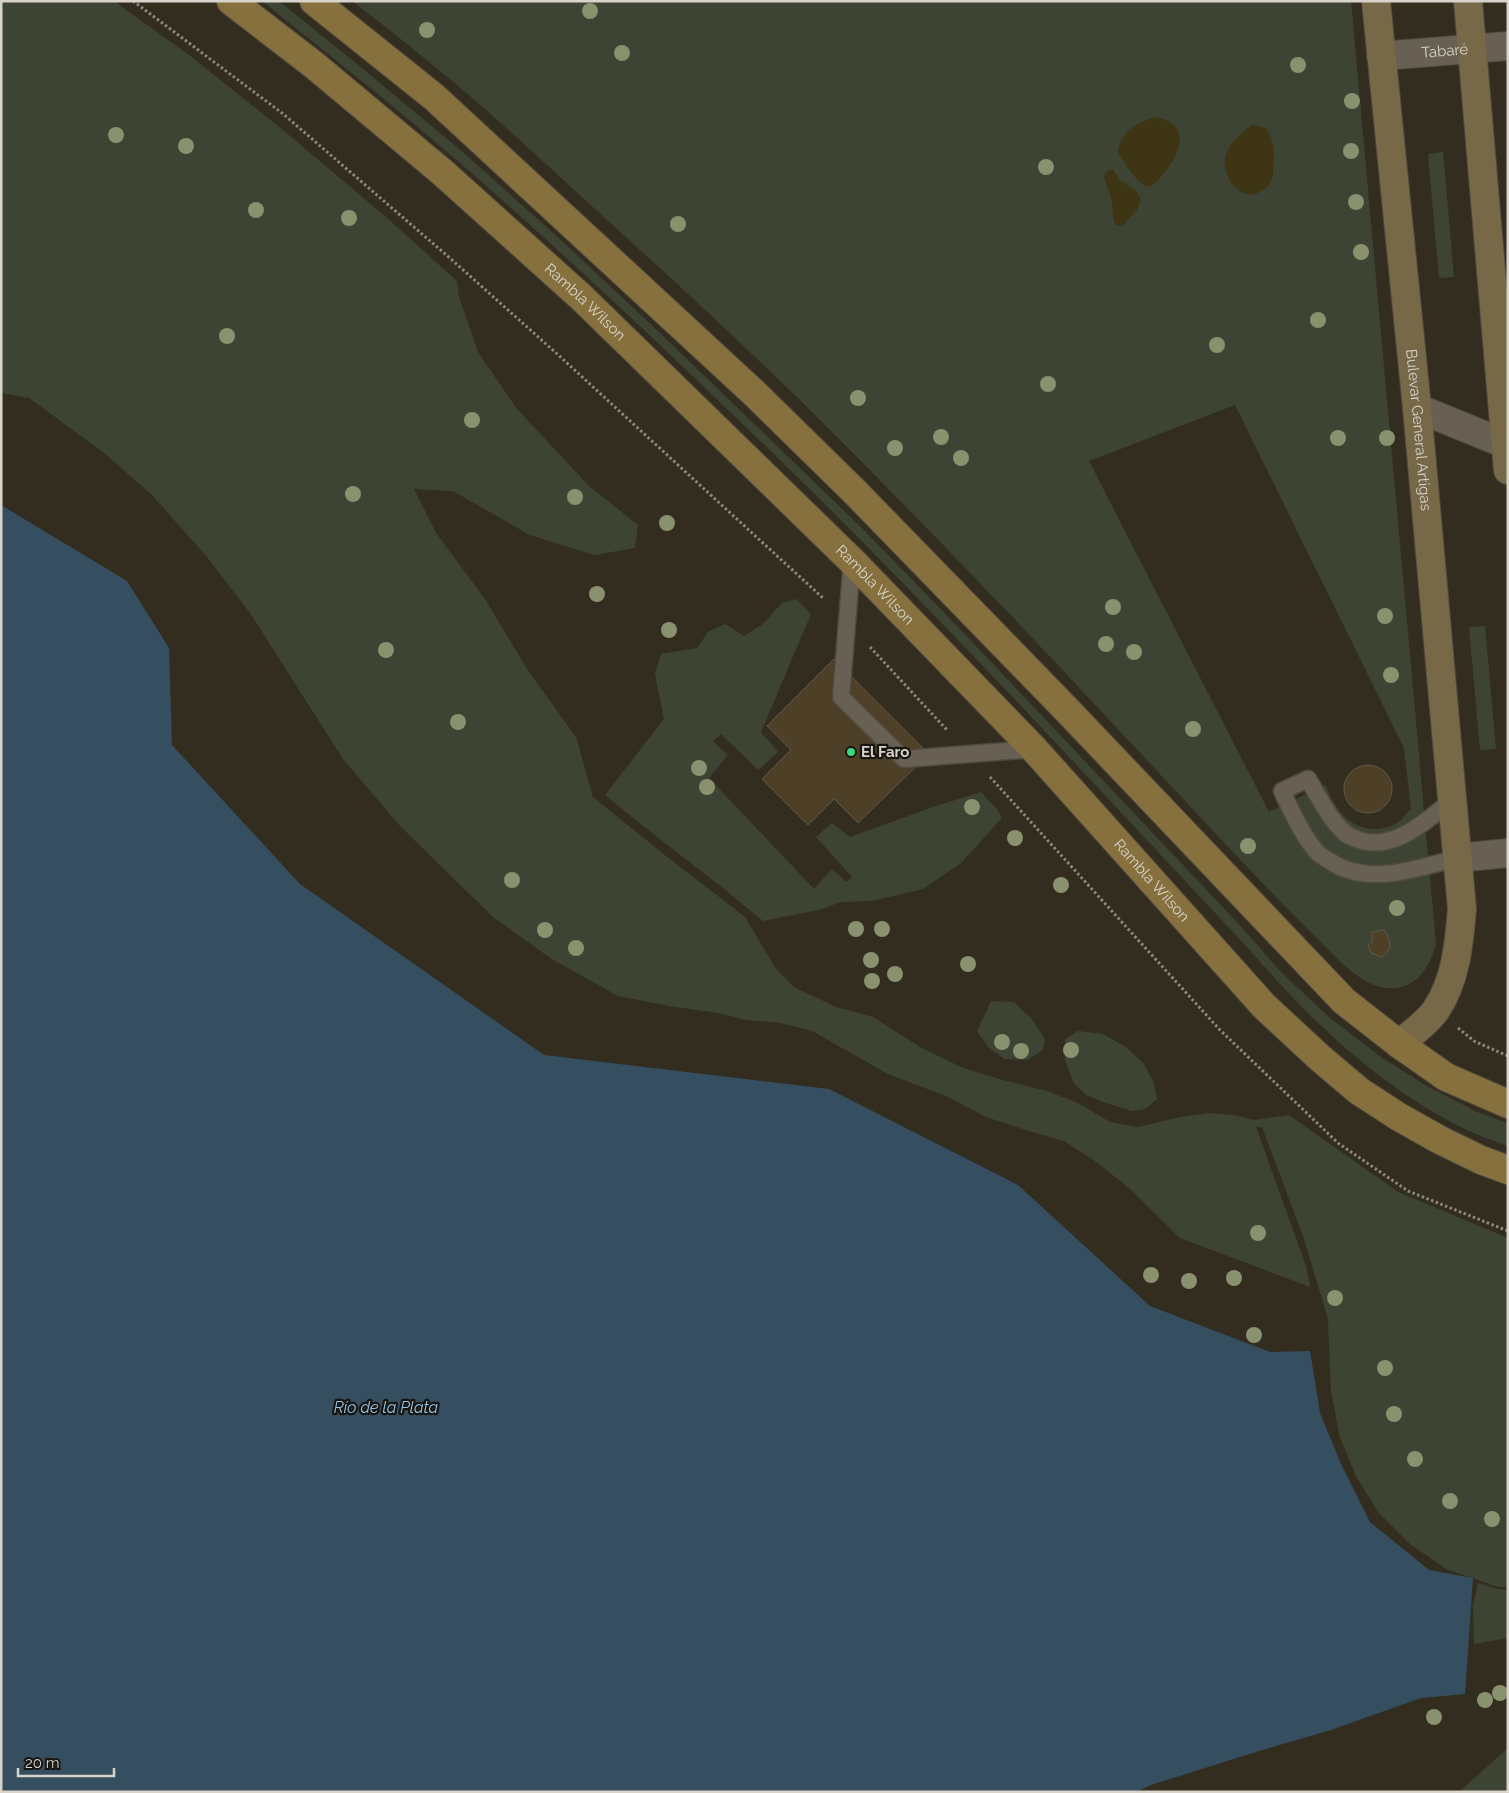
<svg xmlns="http://www.w3.org/2000/svg" width="1509" height="1793" font-family="Raleway,sans-serif">
<style>
.green{fill:#3e4434;fill-rule:evenodd}
.sand{fill:#3d3514}
.water{fill:#354f60}
.building{fill:#4d4027;stroke:#5f5749}
.lines{fill:none;stroke-linecap:round;stroke-linejoin:round}
.service-casing{stroke:#504a3f;stroke-width:19}
.minor-casing{stroke:#504a3f;stroke-width:30}
.secondary-casing{stroke:#504a3f;stroke-width:30}
.primary-casing{stroke:#504a3f;stroke-width:30}
.path{stroke:#8d887d;stroke-width:3;stroke-dasharray:2.5 2.5;stroke-linecap:butt}
.service{stroke:#686052;stroke-width:16}
.minor{stroke:#686052;stroke-width:28}
.secondary{stroke:#776948;stroke-width:28}
.primary{stroke:#86713e;stroke-width:28}
.tree{fill:#8a916e}
.poi-dot{fill:#37d880;stroke:#181510;stroke-width:2}
.labels{text-anchor:middle;stroke-width:4.5;stroke-linejoin:round;paint-order:stroke}
.street-label{font-size:15px;fill:#d8d3cb;stroke:#181510}
.poi-label{font-size:15px;font-weight:bold;fill:#d8d3cb;stroke:#181510;text-anchor:start}
.water-label{font-size:16px;font-style:italic;fill:#93c6e9;stroke:#181510}
</style>
<rect width="100%" height="100%" fill="#332d20"/>
<path class="green" d="M1 1H114L189 55 283 130 386 217 457 281 459 297 478 352 517 409 589 486 638 525 635 548 594 555 530 535 453 491 414 489 436 533 485 599 527 669 576 737 593 797 666 856 745 917 776 969 794 987 836 1007 873 1017 920 1047 963 1068 1003 1080 1047 1091 1078 1103 1110 1122 1138 1127 1180 1117 1210 1113 1234 1115 1254 1120 1289 1115 1398 1192 1508 1238V1587H1498L1446 1569 1410 1544 1378 1512 1356 1476 1340 1438 1331 1392 1328 1319 1303 1236 1262 1127H1256L1306 1266 1310 1287 1180 1238 1129 1188 1095 1161 1064 1141 1029 1131 986 1117 946 1096 888 1074 812 1031 781 1023 746 1020 718 1013 669 1006 618 996 550 958 493 917 400 826 343 759 250 613 207 557 152 495 103 452 29 398 1 393Z
M262 1H279L362 68 464 153 563 242 660 333 864 530 958 627 1235 920 1283 974 1330 1018 1381 1057 1425 1085 1477 1112 1508 1123V1146C1494 1141 1479 1136 1465 1129 1379 1087 1309 1019 1247 947 1093 783 942 618 781 461 676 359 569 258 459 162 395 107 328 54 262 1Z
M352 1H1351L1436 944C1429 972 1410 996 1377 986 1354 979 1330 951 1313 934 1264 886 1218 836 1171 786 1060 666 947 547 831 431 758 358 681 287 605 218 547 165 490 111 429 62 404 41 378 21 352 1ZM1235 405 1404 748 1411 809C1406 814 1402 820 1397 823 1376 835 1352 829 1338 809 1333 802 1329 793 1325 785L1269 812 1089 461Z
M1443 152 1454 277 1439 278 1428 154Z
M796 599 811 614 761 732 778 752 758 770 721 734 713 741 728 755 709 778 814 889 832 869 846 882 852 877 816 837 832 823 850 837 933 807 981 792 997 809 1002 818 961 863 923 889 872 901 840 902 823 909 763 921C711 877 657 838 605 795L664 719 655 674 661 654 697 648 708 632 725 624 744 636 763 624 782 603Z
M1485 626 1496 749 1480 750 1469 627Z
M991 1001 1014 1002 1031 1018 1045 1039 1043 1050 1027 1060 1005 1059 988 1047 977 1031Z
M1078 1031 1103 1034 1126 1047 1144 1064 1154 1083 1157 1099 1145 1109 1132 1111 1106 1103 1086 1095 1074 1083 1065 1061V1039Z
M1478 1583 1497 1589 1508 1590V1638L1474 1644 1473 1605Z
M1508 1748V1792H1459Z"/>
<path class="sand" d="M1156 117C1162 119 1170 120 1174 125 1191 144 1165 176 1150 187 1135 183 1126 165 1118 152 1122 129 1135 123 1156 117Z
M1252 125 1266 128C1275 141 1275 154 1273 169 1273 172 1273 177 1272 180 1271 184 1267 187 1264 189 1243 207 1219 177 1226 154 1230 142 1242 132 1252 125Z
M1113 169 1120 180 1137 192 1141 200 1137 210 1122 226H1116C1112 218 1113 208 1111 198 1109 190 1105 183 1104 175L1107 171Z"/>
<path class="water" d="M1 505 127 581 169 648 172 745 300 884 544 1055 829 1089 1018 1185 1150 1306 1270 1352 1310 1351 1320 1413 1341 1464 1370 1522 1429 1570 1473 1578 1465 1694 1421 1698 1331 1730 1259 1751 1151 1785 1136 1792H1Z"/>
<path class="building" d="M834 659 929 754 858 823 834 799 808 825 762 779 791 750 767 726Z
M1344 789a24 24 0 1 1 48 0a24 24 0 1 1-48 0Z
M1384 930 1389 939 1390 949 1382 957 1371 953 1368 945 1372 942V932Z"/>
<g class="lines">
<g class="service-casing">
<path id="service" d="M852 561 841 697 904 759 1034 749
M1452 800C1428 820 1393 852 1359 840 1355 838 1349 837 1345 833 1329 819 1319 797 1308 779L1282 791C1292 812 1301 833 1316 851 1319 855 1324 857 1328 860 1366 887 1416 869 1457 858"/>
</g>
<g class="minor-casing">
<g id="minor">
<path id="s1" d="M1381 56 1508 46"/>
<path d="M1417 408 1508 445"/>
<path d="M1457 858 1508 853"/>
</g>
</g>
<g class="secondary-casing">
<g id="secondary">
<path id="s2" d="M1376 1 1417 408 1462 909C1459 944 1456 980 1436 1010 1427 1023 1411 1034 1399 1044"/>
<path d="M1468 1 1508 470"/>
</g>
</g>
<g class="primary-casing">
<g id="primary">
<path id="s3" d="M231 1 314 65 442 172 581 297 852 561 1034 749 1264 1006 1320 1058 1359 1091 1399 1117 1440 1140 1481 1160 1508 1170"/>
<path d="M314 1 434 97 754 393 855 492 1066 709 1344 1001 1399 1044 1446 1077 1508 1104"/>
</g>
</g>
<path class="path" d="M133 1 282 113 451 259 555 352 824 599
M870 647 947 730
M990 777 1220 1030 1338 1143 1408 1191 1508 1231
M1458 1028 1474 1041 1508 1056"/>
<use href="#service" class="service"/>
<use href="#minor" class="minor"/>
<use href="#secondary" class="secondary"/>
<use href="#primary" class="primary"/>
</g>
<g class="tree">
<circle cx="590" cy="11" r="8"/>
<circle cx="427" cy="30" r="8"/>
<circle cx="622" cy="53" r="8"/>
<circle cx="1298" cy="65" r="8"/>
<circle cx="1352" cy="101" r="8"/>
<circle cx="116" cy="135" r="8"/>
<circle cx="186" cy="146" r="8"/>
<circle cx="1351" cy="151" r="8"/>
<circle cx="1046" cy="167" r="8"/>
<circle cx="1356" cy="202" r="8"/>
<circle cx="256" cy="210" r="8"/>
<circle cx="349" cy="218" r="8"/>
<circle cx="678" cy="224" r="8"/>
<circle cx="1361" cy="252" r="8"/>
<circle cx="1318" cy="320" r="8"/>
<circle cx="227" cy="336" r="8"/>
<circle cx="1217" cy="345" r="8"/>
<circle cx="1048" cy="384" r="8"/>
<circle cx="858" cy="398" r="8"/>
<circle cx="472" cy="420" r="8"/>
<circle cx="941" cy="437" r="8"/>
<circle cx="1338" cy="438" r="8"/>
<circle cx="1387" cy="438" r="8"/>
<circle cx="895" cy="448" r="8"/>
<circle cx="961" cy="458" r="8"/>
<circle cx="353" cy="494" r="8"/>
<circle cx="575" cy="497" r="8"/>
<circle cx="667" cy="523" r="8"/>
<circle cx="597" cy="594" r="8"/>
<circle cx="1113" cy="607" r="8"/>
<circle cx="1385" cy="616" r="8"/>
<circle cx="669" cy="630" r="8"/>
<circle cx="1106" cy="644" r="8"/>
<circle cx="386" cy="650" r="8"/>
<circle cx="1134" cy="652" r="8"/>
<circle cx="1391" cy="675" r="8"/>
<circle cx="458" cy="722" r="8"/>
<circle cx="1193" cy="729" r="8"/>
<circle cx="699" cy="768" r="8"/>
<circle cx="707" cy="787" r="8"/>
<circle cx="972" cy="807" r="8"/>
<circle cx="1015" cy="838" r="8"/>
<circle cx="1248" cy="846" r="8"/>
<circle cx="512" cy="880" r="8"/>
<circle cx="1061" cy="885" r="8"/>
<circle cx="1397" cy="908" r="8"/>
<circle cx="856" cy="929" r="8"/>
<circle cx="882" cy="929" r="8"/>
<circle cx="545" cy="930" r="8"/>
<circle cx="576" cy="948" r="8"/>
<circle cx="871" cy="960" r="8"/>
<circle cx="968" cy="964" r="8"/>
<circle cx="895" cy="974" r="8"/>
<circle cx="872" cy="981" r="8"/>
<circle cx="1002" cy="1042" r="8"/>
<circle cx="1071" cy="1050" r="8"/>
<circle cx="1021" cy="1051" r="8"/>
<circle cx="1258" cy="1233" r="8"/>
<circle cx="1151" cy="1275" r="8"/>
<circle cx="1234" cy="1278" r="8"/>
<circle cx="1189" cy="1281" r="8"/>
<circle cx="1335" cy="1298" r="8"/>
<circle cx="1254" cy="1335" r="8"/>
<circle cx="1385" cy="1368" r="8"/>
<circle cx="1394" cy="1414" r="8"/>
<circle cx="1415" cy="1459" r="8"/>
<circle cx="1450" cy="1501" r="8"/>
<circle cx="1492" cy="1519" r="8"/>
<circle cx="1500" cy="1693" r="8"/>
<circle cx="1485" cy="1700" r="8"/>
<circle cx="1434" cy="1717" r="8"/>
</g>
<circle class="poi-dot" cx="851" cy="752" r="5"/>
<g class="labels">
<g class="street-label">
<text dy="5" stroke="none"><textPath href="#s1" startOffset="64">Tabaré</textPath></text>
<text dy="5" stroke="none"><textPath href="#s3" startOffset="465">Rambla Wilson</textPath></text>
<text dy="5" stroke="none"><textPath href="#s2" startOffset="431">Bulevar General Artigas</textPath></text>
<text dy="5" stroke="none"><textPath href="#s3" startOffset="870">Rambla Wilson</textPath></text>
<text dy="5" stroke="none"><textPath href="#s3" startOffset="1275">Rambla Wilson</textPath></text>
</g>
<g class="poi-label">
<text x="861" y="757">El Faro</text>
</g>
<g class="water-label">
<text x="386" y="1413">Río de la Plata</text>
</g>
</g>
<rect width="1509" height="1793" fill="none" stroke="#d8d3cb" stroke-width="5"/>
<path d="M18 1768v8h96v-8" fill="none" stroke="#d8d3cb" stroke-width="2.5"/>
<text x="25" y="1768" font-size="15" fill="#d8d3cb" stroke="#181510" stroke-width="4" paint-order="stroke">20 m</text>
</svg>
